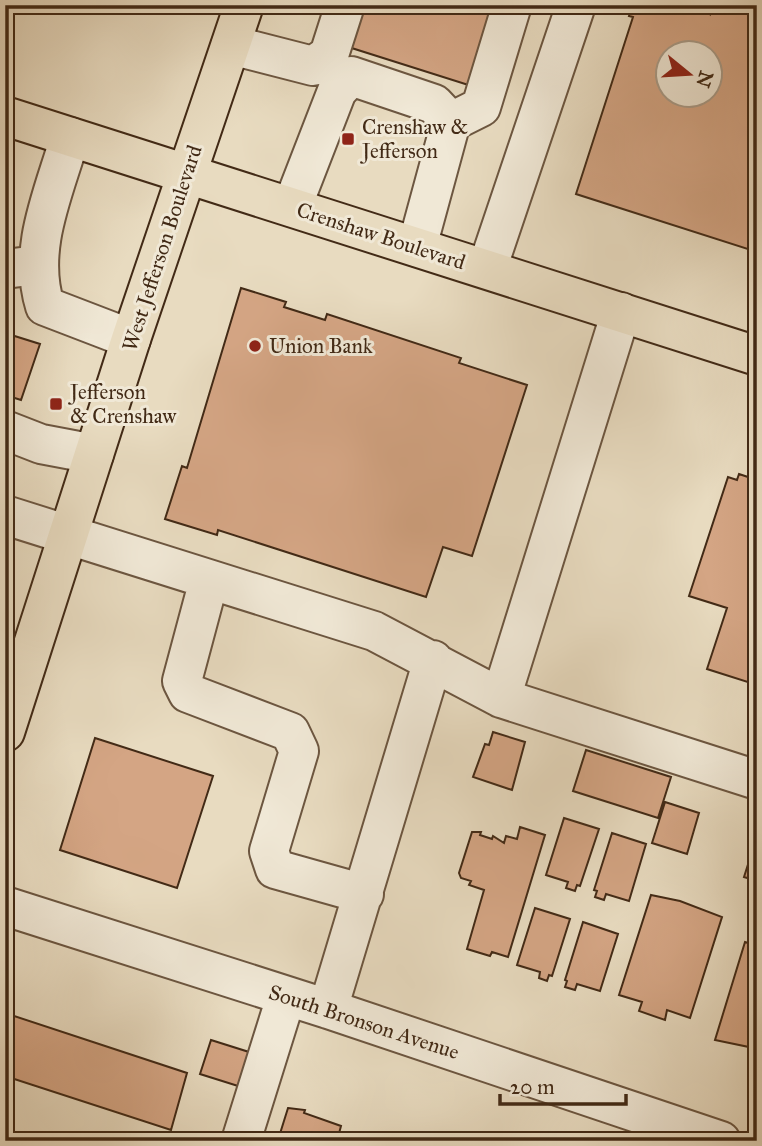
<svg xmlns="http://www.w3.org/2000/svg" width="762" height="1146" font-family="'IM FELL Great Primer',serif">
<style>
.building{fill:#d4a584;stroke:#422a16;stroke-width:2;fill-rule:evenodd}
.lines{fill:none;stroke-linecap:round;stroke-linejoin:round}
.minor-casing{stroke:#6c5640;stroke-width:42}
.major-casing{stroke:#422a16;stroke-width:42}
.minor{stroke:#f0e8d6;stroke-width:38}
.major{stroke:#e8dbc0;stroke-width:38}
.poi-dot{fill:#8f2418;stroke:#f0e8d6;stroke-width:2.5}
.labels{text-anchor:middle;stroke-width:6;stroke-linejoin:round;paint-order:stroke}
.poi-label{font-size:21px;fill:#422a16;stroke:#f0e8d6;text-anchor:start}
.street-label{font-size:21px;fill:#422a16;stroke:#f0e8d6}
</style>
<rect width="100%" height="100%" fill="#e8dbc0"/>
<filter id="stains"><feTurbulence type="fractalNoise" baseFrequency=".00286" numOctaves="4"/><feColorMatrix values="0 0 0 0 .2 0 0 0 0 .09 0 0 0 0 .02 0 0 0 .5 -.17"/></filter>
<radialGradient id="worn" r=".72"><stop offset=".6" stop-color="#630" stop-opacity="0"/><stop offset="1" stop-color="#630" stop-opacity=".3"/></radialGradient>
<path class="building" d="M351 5H508L481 89 339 44Z
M639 5H702L710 14 712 5H757V252L576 194 633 17 629 16 632 8 638 10ZM668 52H710V94H668Z
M241 288 286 302 284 307 325 320 327 314 461 358 459 363 527 385 472 556 443 547 426 597 218 530 217 535 165 519 182 466 187 468Z
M5 333 40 344 21 400 5 395Z
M739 474 757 480V685L707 669 727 608 689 596 728 477 737 480Z
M493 732 525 742 512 790 473 777 485 744 489 745Z
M95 738 213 776 177 888 60 850Z
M586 750 671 777 658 818 573 791Z
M665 802 699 813 687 854 652 843Z
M564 818 599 829 580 886 577 885 575 891 566 888 568 882 546 875Z
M520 827 545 835 508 957 492 952 490 956 467 949 484 890 469 885 471 881 461 878 459 873 472 832H481L480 835 492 839 493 836 504 843 506 836 517 839Z
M612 833 646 844 629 901 606 894 604 900 595 897 597 891 594 890Z
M757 836V881L744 877Z
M651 895 680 901 722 917 690 1018 667 1010 665 1020 639 1011 642 1002 619 995Z
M535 908 570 919 552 976 549 975 547 981 539 978 540 972 517 965Z
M583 922 618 934 600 991 577 984 575 990 565 987 567 981 565 980Z
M745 942 757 946V1038L752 1037 749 1047 715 1040Z
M5 1013 187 1073 171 1130 5 1076Z
M211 1040 249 1052 238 1086 200 1074Z
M288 1108 305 1110 304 1113 341 1126 337 1141H256L258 1134 278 1140Z"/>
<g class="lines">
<g class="minor-casing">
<path id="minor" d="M231 45 313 66 329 55 345 5
M451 122 481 107 512 5
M70 137C54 193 27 248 45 306L131 339
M292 207 337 91 351 76 434 104 451 122 417 247
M5 269 37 265
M487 269 576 5
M5 430 41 444 94 454
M5 515 374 631 501 698 757 780
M209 580 182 681 188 693 290 732 299 751 269 851 275 869 364 894
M501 698 621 312
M5 906 328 1009 721 1141
M328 1009 433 660
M241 1141 286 997"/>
</g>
<g class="major-casing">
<path id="major" d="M5 116 757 356
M5 732 131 339 244 5"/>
</g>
<use href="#minor" class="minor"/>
<use href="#major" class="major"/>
</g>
<g class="poi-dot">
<rect x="341" y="132" width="14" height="14" rx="3.5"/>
<circle cx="255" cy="346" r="7"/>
<rect x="49" y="397" width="14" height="14" rx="3.5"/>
</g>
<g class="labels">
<g class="poi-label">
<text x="362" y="134">Crenshaw &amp;<tspan x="362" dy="24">Jefferson</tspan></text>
<text x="269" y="353">Union Bank</text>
<text x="70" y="399">Jefferson<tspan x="70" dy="24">&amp; Crenshaw</tspan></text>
</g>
<g class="street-label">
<text transform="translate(381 236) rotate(18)" y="7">Crenshaw Boulevard</text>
<text transform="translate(162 248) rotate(-72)" y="7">West Jefferson Boulevard</text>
<text transform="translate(364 1022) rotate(18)" y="7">South Bronson Avenue</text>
</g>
</g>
<rect width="762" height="1146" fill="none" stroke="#e8dbc0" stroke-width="28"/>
<rect x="7" y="7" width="748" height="1132" fill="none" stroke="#422a16" stroke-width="3.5"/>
<rect x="14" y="14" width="734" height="1118" fill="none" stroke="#422a16" stroke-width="2"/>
<g transform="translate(689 74) rotate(108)"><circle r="33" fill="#f0e8d6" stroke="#aa9c89" stroke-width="2"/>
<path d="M0-5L12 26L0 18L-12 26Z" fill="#8f2418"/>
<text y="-10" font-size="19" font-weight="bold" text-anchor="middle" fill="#422a16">N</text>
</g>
<path d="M500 1094v10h126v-10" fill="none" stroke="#422a16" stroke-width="3.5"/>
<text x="510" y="1094" font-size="21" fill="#422a16" stroke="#f0e8d6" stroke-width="5" paint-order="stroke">20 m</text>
<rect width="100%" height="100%" filter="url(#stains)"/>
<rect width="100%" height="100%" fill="url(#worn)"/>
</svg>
